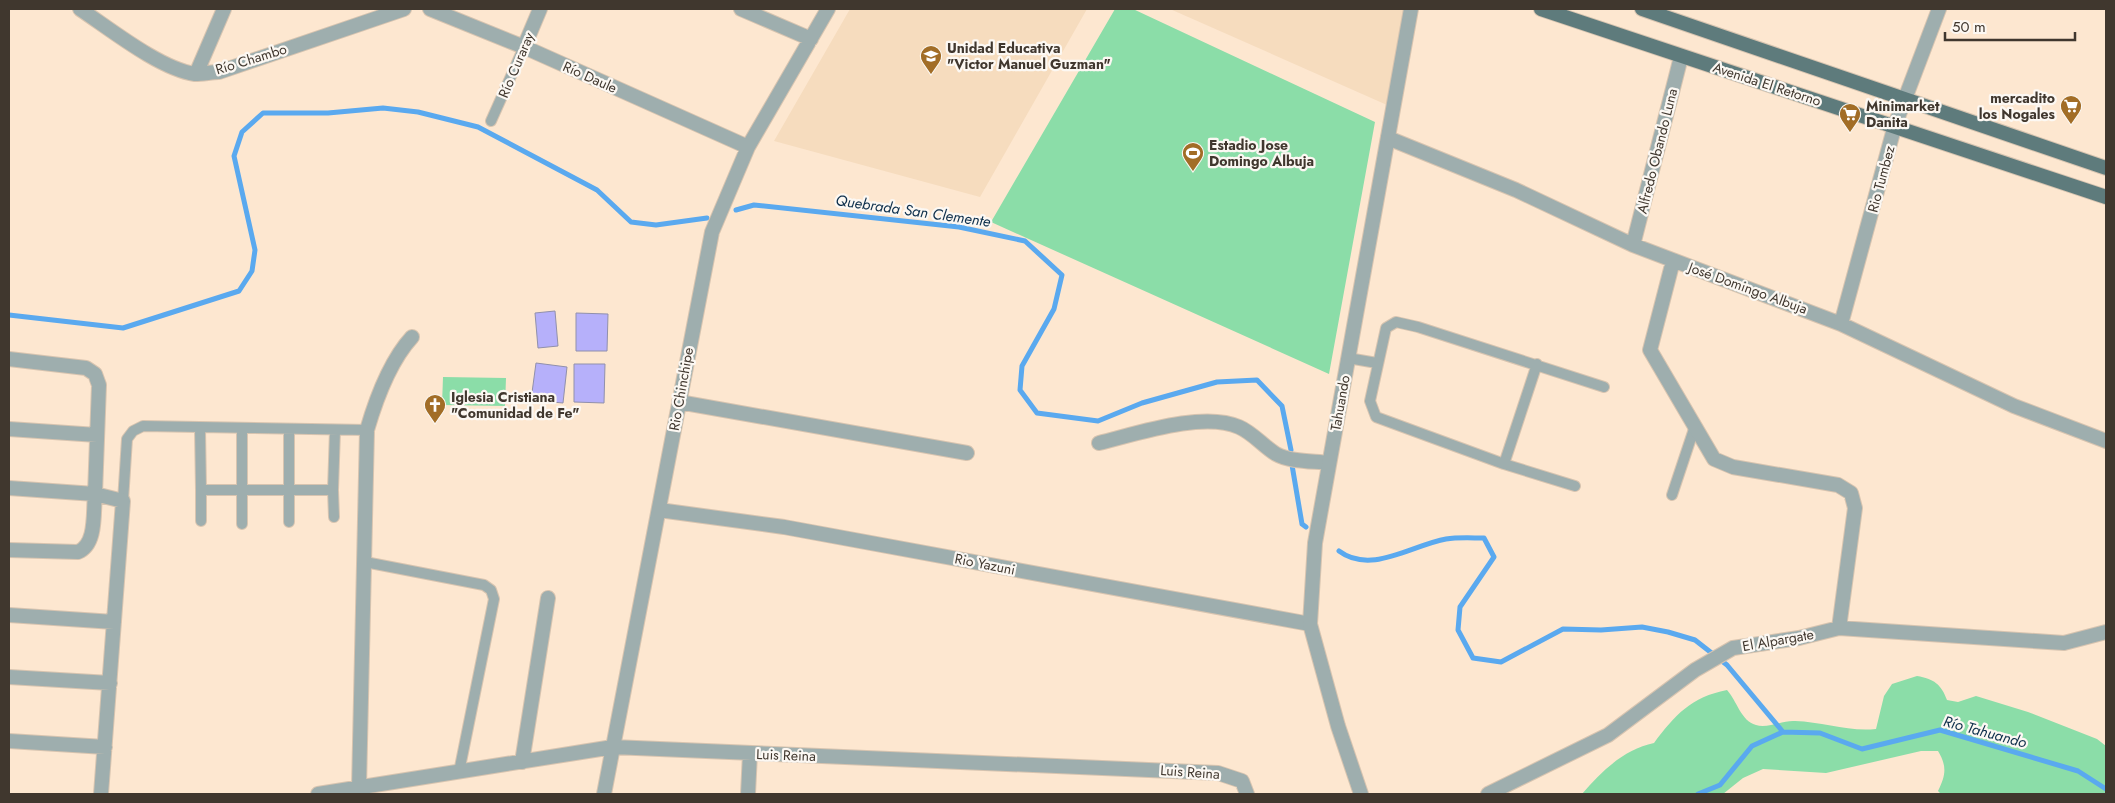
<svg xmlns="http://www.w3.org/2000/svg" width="2115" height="803" font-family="Jost,sans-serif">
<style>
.built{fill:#f6dcbe}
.green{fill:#8bdda8}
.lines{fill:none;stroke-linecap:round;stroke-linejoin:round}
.stream{stroke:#5aa9ef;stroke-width:5}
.building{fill:#b6b0fa;stroke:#9190ab}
.service-casing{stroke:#d7c4b0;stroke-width:12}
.minor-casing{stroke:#d7c4b0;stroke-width:16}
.tertiary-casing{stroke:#d7c4b0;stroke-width:16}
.primary-casing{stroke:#d7c4b0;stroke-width:16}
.service{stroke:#9eaeae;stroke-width:10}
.minor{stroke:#9eaeae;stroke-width:14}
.tertiary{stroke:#9eaeae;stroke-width:14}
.primary{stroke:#5e7b7c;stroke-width:14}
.labels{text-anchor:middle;stroke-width:4.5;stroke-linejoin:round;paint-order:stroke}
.poi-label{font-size:14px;font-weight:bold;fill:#40372e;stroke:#fcf8f3;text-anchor:start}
.street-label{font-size:14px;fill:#40372e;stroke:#fcf8f3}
.water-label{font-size:15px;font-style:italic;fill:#0e2f4b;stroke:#fcf8f3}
</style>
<rect width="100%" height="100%" fill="#fde7d0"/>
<path class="built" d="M850 9H1087L980 197 774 141Z
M1170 9H1408L1387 105Z"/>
<path class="green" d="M1115 9H1133L1375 122 1329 374 991 222Z
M443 377 506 378 505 406 442 405Z
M1917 676C1934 679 1941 684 1947 700L1958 702 1976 696 2028 712 2097 739 2106 746V794H1941L1938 791C1946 775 1947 766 1938 751H1921L1826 773 1763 769 1743 778 1723 794H1582C1601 772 1624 749 1654 743 1675 715 1691 697 1727 690 1737 701 1741 721 1756 725 1767 729 1783 720 1795 721 1823 722 1849 732 1876 729L1884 696 1892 684Z"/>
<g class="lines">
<path class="stream" d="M736 210 754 205 959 227 1025 241 1062 275 1054 309 1022 366 1020 390 1037 413 1098 421 1142 403 1217 382 1257 380 1282 406 1291 450
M9 315 123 328 239 291 252 271 255 250 234 156 242 132 263 113H328L383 108 418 112 478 127 597 190 631 222 656 225 707 218
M1292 465 1302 524 1306 527
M1339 551C1371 575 1412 545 1446 539 1458 537 1472 538 1484 538L1494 557 1460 607 1458 630 1473 658 1501 662 1563 629 1601 630 1642 627 1668 632 1695 640 1727 665 1783 732
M1698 794 1720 785 1752 746 1783 732 1820 733 1862 749 1940 730 2078 771 2106 789"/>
</g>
<path class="building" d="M555 311 558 346 538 348 535 313Z
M576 313 608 314 607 351H576Z
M536 363 567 367 563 403 531 400Z
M574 364H605L604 403 574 402Z"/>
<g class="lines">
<g class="service-casing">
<path id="service" d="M491 121 524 47
M1348 358 1377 363
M200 428 201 490H333L335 430
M1504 464 1537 364
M1575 486 1504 464 1376 417 1370 401 1386 328 1396 322 1418 327 1604 387
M201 490V521
M333 490 334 517
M1672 495 1695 426
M123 501 127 439 133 431 143 426 367 430
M289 522V429
M242 524V428
M365 562 484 585 491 590 494 599 459 772"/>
</g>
<g class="minor-casing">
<path id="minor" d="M80 9C110 29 160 69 195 74 203 74 212 72 219 72L404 9
M430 9 524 47 748 147
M741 9 811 39
M524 47 540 9
M196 74 224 9
M1388 138 1516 190 1633 245 1841 324 2014 406 2106 441
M1633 245 1681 57
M1673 261 1650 350 1714 459 1733 467 1838 485 1851 493 1855 508 1839 628
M1841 324 1895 125 1939 9
M9 359 86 368 95 374 99 385 95 494 123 501 101 794
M679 402 967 453
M9 429 97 435
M1099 443C1136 434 1203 411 1239 427 1253 433 1263 446 1276 454 1290 462 1313 461 1329 463
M9 488 95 494C93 513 97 544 78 552L9 550
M659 510 784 527 1310 624
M9 615 114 622
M9 677 110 683
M9 741 105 747
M522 762 548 598
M359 788 367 430C376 399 390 361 412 337
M318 794 613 747 1218 773 1242 781 1247 794
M604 794 712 232 748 147 828 9
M748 794 750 753
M1488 794 1608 735 1695 670 1733 648 1799 638 1839 628 2064 643 2106 632"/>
</g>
<g class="tertiary-casing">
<path id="tertiary" d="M1361 794 1338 726 1310 624 1315 543 1411 9"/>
</g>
<g class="primary-casing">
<path id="primary" d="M1541 9 2106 197
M1642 9 2106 168"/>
</g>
<use href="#service" class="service"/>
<use href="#minor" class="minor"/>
<use href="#tertiary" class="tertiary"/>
<use href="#primary" class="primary"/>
</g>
<defs>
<g id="university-pin" transform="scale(1.125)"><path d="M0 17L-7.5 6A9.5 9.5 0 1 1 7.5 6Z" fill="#a26d26" stroke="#fcf8f3"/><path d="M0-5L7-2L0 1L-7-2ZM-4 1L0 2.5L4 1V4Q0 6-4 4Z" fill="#fff"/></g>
<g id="supermarket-pin" transform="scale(1.125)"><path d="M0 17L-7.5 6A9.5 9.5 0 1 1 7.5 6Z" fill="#a26d26" stroke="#fcf8f3"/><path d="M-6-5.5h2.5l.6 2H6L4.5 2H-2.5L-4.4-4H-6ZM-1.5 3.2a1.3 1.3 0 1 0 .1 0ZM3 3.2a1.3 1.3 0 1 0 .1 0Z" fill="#fff"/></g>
<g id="stadium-pin" transform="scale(1.125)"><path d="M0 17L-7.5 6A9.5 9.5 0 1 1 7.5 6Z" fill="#a26d26" stroke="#fcf8f3"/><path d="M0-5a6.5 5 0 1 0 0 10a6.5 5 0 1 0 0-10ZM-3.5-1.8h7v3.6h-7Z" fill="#fff"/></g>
<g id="church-pin" transform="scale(1.125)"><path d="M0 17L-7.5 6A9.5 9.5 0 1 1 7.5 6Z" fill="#a26d26" stroke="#fcf8f3"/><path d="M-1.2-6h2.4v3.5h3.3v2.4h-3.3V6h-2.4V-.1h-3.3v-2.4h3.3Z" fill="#fff"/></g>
</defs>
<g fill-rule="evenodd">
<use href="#university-pin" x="931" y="56"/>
<use href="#supermarket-pin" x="2071" y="106"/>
<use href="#supermarket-pin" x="1850" y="114"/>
<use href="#stadium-pin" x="1193" y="153"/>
<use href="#church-pin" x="435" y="405"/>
</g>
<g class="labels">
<g class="poi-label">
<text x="947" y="53">Unidad Educativa<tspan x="947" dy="16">"Victor Manuel Guzman"</tspan></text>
<text x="2055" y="103" text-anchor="end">mercadito<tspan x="2055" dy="16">los Nogales</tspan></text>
<text x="1866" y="111">Minimarket<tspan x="1866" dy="16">Danita</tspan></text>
<text x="1209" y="150">Estadio Jose<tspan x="1209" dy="16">Domingo Albuja</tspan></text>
<text x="451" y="402">Iglesia Cristiana<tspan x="451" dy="16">"Comunidad de Fe"</tspan></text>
</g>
<g class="street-label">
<text transform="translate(251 59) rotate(-17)" y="5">Río Chambo</text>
<text transform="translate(516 65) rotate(-67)" y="5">Río Curaray</text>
<text transform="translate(590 77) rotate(24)" y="5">Río Daule</text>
<text transform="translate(1767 84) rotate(18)" y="5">Avenida El Retorno</text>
<text transform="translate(1657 151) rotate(-76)" y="5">Alfredo Obando Luna</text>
<text transform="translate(1881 179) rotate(-75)" y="5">Rio Tumbez</text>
<text transform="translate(1748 288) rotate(20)" y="5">José Domingo Albuja</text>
<text transform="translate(681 389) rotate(-80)" y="5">Rio Chinchipe</text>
<text transform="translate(1340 403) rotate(-80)" y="5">Tahuando</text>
<text transform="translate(985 564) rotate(11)" y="5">Rio Yazuni</text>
<text transform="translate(1778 640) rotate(-10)" y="5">El Alpargate</text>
<text transform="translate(786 755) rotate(2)" y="5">Luis Reina</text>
<text transform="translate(1190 772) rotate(4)" y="5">Luis Reina</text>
</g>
<g class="water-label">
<text transform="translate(913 211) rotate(8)" y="5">Quebrada San Clemente</text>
<text transform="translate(1985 732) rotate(15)" y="5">Río Tahuando</text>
</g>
</g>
<rect width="2115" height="803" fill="none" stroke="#40372e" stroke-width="20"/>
<path d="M1945 32v8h130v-8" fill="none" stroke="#40372e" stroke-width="2.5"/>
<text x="1952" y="32" font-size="15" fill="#40372e" stroke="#fcf8f3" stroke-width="4" paint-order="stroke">50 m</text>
</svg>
